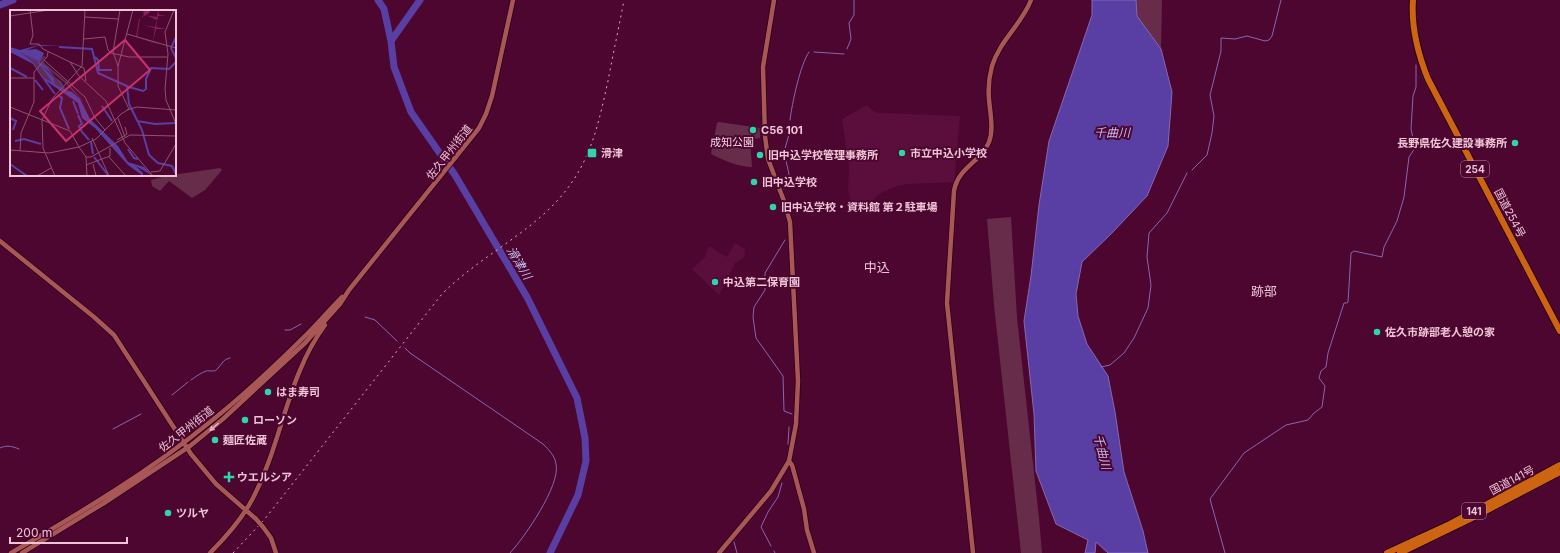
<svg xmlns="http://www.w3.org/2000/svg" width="1560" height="553" font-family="Inter,'Noto Sans JP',sans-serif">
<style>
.built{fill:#5b0e3b}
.green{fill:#682c4b}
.water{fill:#593fa3;stroke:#8667b2}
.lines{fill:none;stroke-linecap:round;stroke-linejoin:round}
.stream{stroke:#8667b2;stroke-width:1}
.river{stroke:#593fa3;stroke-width:7}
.secondary-casing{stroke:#290016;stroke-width:6}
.highway-casing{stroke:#290016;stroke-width:8}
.secondary{stroke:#a95657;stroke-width:4.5}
.highway{stroke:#cd6412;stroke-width:6}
.rail{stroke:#dbadc2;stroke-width:1;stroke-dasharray:2 4;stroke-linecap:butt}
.secondary-bridge-casing{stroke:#290016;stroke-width:6;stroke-linecap:butt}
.secondary-bridge{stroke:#a95657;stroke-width:4.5}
.oneway{fill:#e0aebd}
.poi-dot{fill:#2ed4aa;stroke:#4c062f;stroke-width:1.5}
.labels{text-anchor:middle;stroke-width:4;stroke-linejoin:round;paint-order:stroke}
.shield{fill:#4c062f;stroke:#bd8ba4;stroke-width:1}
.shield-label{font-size:10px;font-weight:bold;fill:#eec4d6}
.poi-label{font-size:11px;font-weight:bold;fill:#eec4d6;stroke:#4c062f;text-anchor:start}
.park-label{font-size:11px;fill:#f2d5e1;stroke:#4c062f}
.street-label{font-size:11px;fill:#eec4d6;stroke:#4c062f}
.water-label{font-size:12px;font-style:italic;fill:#c0baee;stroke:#4c062f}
.quarter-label{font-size:13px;fill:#eec4d6;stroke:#4c062f}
.inset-river{fill:none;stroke:#593fa3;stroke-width:2}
.inset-road{fill:none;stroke:#8d5272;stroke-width:1}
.view{fill:#c9326d;fill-opacity:0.15;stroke:#c9326d;stroke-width:2}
.inset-edge{fill:none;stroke:#eec4d6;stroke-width:2}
</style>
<rect width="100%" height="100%" fill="#4c062f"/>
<path class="built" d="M867 105 872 110 878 113 960 116 954 182 907 184 898 186 883 192 878 195 866 208 858 212H854L848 190 849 167 842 119Z
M735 243 745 249 744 258 735 263 719 295 692 269 705 257 709 246 727 257Z"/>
<path class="green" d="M1136 0H1162L1161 49 1137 16Z
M719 122 760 128V138L750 140 752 167C738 167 723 160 711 154L717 123Z
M220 168 222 170 205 190 192 198 169 181 160 191 152 186 151 180 165 176Z
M1011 217 1017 318 1039 518 1042 553H1021L994 305 987 219Z"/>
<path class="water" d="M1092 0H1136L1137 16 1161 49 1172 92 1168 146 1147 196 1111 234 1082 262 1076 294 1078 316 1087 344 1108 376 1115 412 1124 472 1143 531 1148 553H1108L1096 542 1095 553H1085L1088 540 1056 524 1036 471 1034 414 1024 321 1031 276 1039 205 1049 141 1092 15Z"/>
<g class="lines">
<path class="stream" d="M847 49 851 39 849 23 854 15V0
M814 52 844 54
M790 120C792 104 800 65 809 52
M1192 170 1207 155 1212 133 1214 116 1210 95 1221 51V38L1235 39 1247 36 1265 41 1269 40 1272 36 1281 0
M784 189 789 174 784 152 790 131 789 125
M789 205 791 212
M785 240 765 273V290L754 307 753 317 756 338 783 376 784 411 792 414
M365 317 375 320 397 341
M285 330H290L301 324
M405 348 410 353 543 444C549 450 555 456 556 464 561 485 524 538 510 553
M1101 367 1110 365 1124 353 1134 338 1148 308 1151 285 1147 257 1149 233 1167 213 1187 173
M191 380C195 377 201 373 206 371 210 370 215 373 218 368 223 363 222 360 230 358
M172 395 188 382
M113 429 141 414
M788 444 789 427
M0 448C6 445 12 446 19 449
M734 542 737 553
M771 546 761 527 768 512 778 497 782 483
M774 551 775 553
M1225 553 1210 499 1244 453 1286 425 1308 420 1314 413 1322 407 1325 386 1319 378 1321 371 1326 367 1328 353 1344 303H1347L1348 302 1351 253 1354 251 1382 257 1384 247 1397 221 1404 197 1409 157 1415 148 1411 129 1413 96 1416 87V65"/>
<path class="river" d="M378 0 384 9 391 41 394 67 411 112 455 175 527 297 577 398 585 438 586 461 578 495 550 553
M0 5 13 0
M391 41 420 0"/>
<g class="secondary-casing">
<path id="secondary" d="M774 0 763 67 765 136 768 159 784 201 790 222 798 381 796 424 789 461 792 465 804 509 807 530 814 553
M0 241 94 317 114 335 191 454 216 484 256 519
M263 527 271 538 276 553
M11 553C80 513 149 472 210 422 244 395 278 363 309 332 320 321 330 309 342 297
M22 553 104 503 190 446 223 419 305 343 340 304 349 290 479 128 486 114 492 96 513 0
M210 553C227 536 242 519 253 498 282 443 287 376 325 325
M719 553 771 491 789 461
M973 553 947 303 954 191C958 167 981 162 989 142 994 129 990 113 989 99 988 88 989 77 992 66 1000 40 1022 24 1031 0"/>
</g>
<g class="highway-casing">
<path id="highway" d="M1413 0C1411 27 1418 54 1428 79L1560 331
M1387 553 1450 524 1560 465
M1400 553 1476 516 1560 472"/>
</g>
<use href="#secondary" class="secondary"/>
<use href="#highway" class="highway"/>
<path class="rail" d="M233 553 264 520 442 294C473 263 513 242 545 213 588 173 596 135 608 81 613 54 619 27 624 0"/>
<g class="secondary-bridge-casing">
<path id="secondary-bridge" d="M256 519 263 527"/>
</g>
<use href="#secondary-bridge" class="secondary-bridge"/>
</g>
<defs><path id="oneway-solid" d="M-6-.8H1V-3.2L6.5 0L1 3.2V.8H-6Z"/></defs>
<use class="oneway" href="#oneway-solid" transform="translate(214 427) rotate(139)"/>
<g class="poi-dot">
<circle cx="753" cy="130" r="4"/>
<circle cx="1515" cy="143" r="4"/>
<rect x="587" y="148" width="10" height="10" rx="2"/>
<circle cx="902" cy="153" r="4"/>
<circle cx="760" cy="155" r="4"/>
<circle cx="754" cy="182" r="4"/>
<circle cx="773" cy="207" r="4"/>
<circle cx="715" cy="282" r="4"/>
<circle cx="1377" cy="332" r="4"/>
<circle cx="268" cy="392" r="4"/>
<circle cx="245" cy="420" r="4"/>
<circle cx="215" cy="440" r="4"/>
<path d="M227 471h4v4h4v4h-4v4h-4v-4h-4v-4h4z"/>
<circle cx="168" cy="513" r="4"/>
</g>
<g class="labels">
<g class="shield">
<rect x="1461" y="161" width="28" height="16" rx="3"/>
<rect x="1462" y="503" width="24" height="16" rx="3"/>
</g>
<g class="shield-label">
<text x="1475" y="173">254</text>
<text x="1474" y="515">141</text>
</g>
<g class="poi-label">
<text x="761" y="134">C56 101</text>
<text x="1507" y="147" text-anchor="end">長野県佐久建設事務所</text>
<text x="601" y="157">滑津</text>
<text x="910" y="157">市立中込小学校</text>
<text x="768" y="159">旧中込学校管理事務所</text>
<text x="762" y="186">旧中込学校</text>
<text x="781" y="211">旧中込学校・資料館 第２駐車場</text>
<text x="723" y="286">中込第二保育園</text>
<text x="1385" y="336">佐久市跡部老人憩の家</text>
<text x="276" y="396">はま寿司</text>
<text x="253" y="424">ローソン</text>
<text x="223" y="444">麺匠佐蔵</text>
<text x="237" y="481">ウエルシア</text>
<text x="176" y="517">ツルヤ</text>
</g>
<g class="park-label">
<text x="732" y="146">成知公園</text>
</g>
<g class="street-label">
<text transform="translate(449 152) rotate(-52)" y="4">佐久甲州街道</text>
<text transform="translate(1510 213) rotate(62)" y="4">国道254号</text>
<text transform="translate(186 429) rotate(-38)" y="4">佐久甲州街道</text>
<text transform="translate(1512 480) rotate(-28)" y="4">国道141号</text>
</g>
<g class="water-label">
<text x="1112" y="137">千曲川</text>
<text transform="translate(519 263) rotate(59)" y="4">滑津川</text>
<text transform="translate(1102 452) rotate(76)" y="4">千曲川</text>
</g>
<g class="quarter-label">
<text x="877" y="272">中込</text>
<text x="1264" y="296">跡部</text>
</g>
</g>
<g transform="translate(10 10)">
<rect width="166" height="166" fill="#4c062f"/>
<path d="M10 42 27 52 42 72 33 67 24 53 10 47 9 44 14 46ZM33 46 36 47 32 51 57 72 75 94 55 73 30 52ZM31 56 51 72 56 81 45 74 44 68Z" fill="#682c4b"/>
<path d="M137 0 140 2 136 5 140 6 147 7 148 0 149 5 156 6H148L146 17 156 19H146L143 32 150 35 126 27 129 9 134 5 133 2ZM136 5 147 10 145 17 133 15 145 18 143 32 127 27 130 8Z" fill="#8c205d" fill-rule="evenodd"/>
<path d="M29 35 52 36H27L17 40 26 39 34 43 30 52 16 44 36 56 56 80 62 82 70 89 80 109 108 136 118 152 134 157 143 166 126 156 133 163V166L118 155 85 118 72 108 68 93 32 68 23 54 0 42V37L10 40ZM10 42 27 52 42 72 33 67 24 53ZM32 56 51 72 56 80 45 74 44 68Z" fill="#593fa3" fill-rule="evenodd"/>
<path class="inset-river" d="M166 27 161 38 166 48M49 37 82 39 88 63 119 77 133 81 136 79V69L141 58 159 59 166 52M85 47 88 50 89 60H102M0 58 17 67M34 69 45 84M25 70 33 80M117 76 119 94 132 120 139 145 148 153 162 156 166 164M48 85 52 88 50 98 59 119M63 91 68 104M92 96 102 111M68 105 72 114 69 116 72 122 79 130M0 108 6 111 3 120M127 111 145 114 166 113M5 131 14 129 31 134M81 132 83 144M118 139 124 148 128 149M84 147 98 165M0 154 17 166"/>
<path class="inset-road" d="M20 0 23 25 20 34H29L33 39 60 52 69 66 96 91 115 133 143 166M164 0 155 22 158 44 155 79 156 90 166 114M0 6 39 0M75 7 109 9M117 24 166 38M74 29 95 27 98 40 101 43 119 47H157M34 50 75 87 85 108 95 120M60 52 74 58 76 71M108 56 103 42 110 0M0 68H24M0 97 60 121 69 137 86 129 111 104 119 99M119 99 108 76V56L123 0M117 100 127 97 166 100M108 108 115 127M82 128 99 166M107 130 117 124 115 117M0 140 39 143 69 137 76 147H81L120 125 166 126M10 141 11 123 24 92V62L37 47 38 42M76 147 77 166M99 147 116 166M83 154 86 166M76 155 100 146V138M141 162 150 161 166 134M27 166 41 158M45 166 33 138 32 110 42 89 72 56 75 0"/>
<path class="view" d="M115 30 140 60 56 131 30 101Z"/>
<rect width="166" height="166" class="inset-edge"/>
</g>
<path d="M10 537v6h117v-6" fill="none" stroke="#eec4d6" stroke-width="2"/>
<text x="16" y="537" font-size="12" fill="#eec4d6" stroke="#4c062f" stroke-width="3" paint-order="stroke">200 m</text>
</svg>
